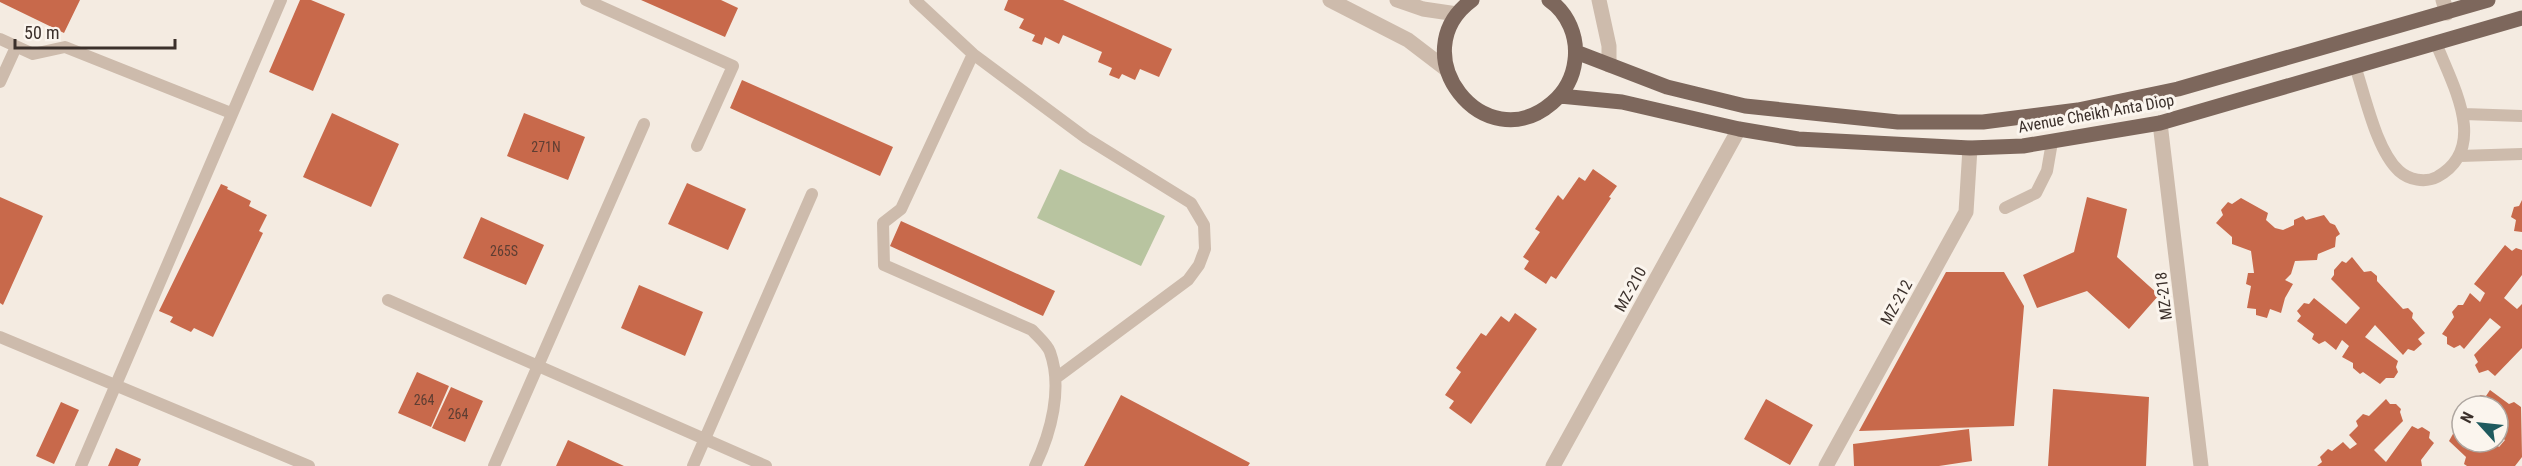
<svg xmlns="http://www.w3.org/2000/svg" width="2522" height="466" font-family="'Roboto Condensed',sans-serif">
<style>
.green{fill:#b8c4a0}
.building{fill:#c8694b}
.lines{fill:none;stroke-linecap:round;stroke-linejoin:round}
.service{stroke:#cdbbac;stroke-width:12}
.minor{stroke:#cdbbac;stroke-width:15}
.tertiary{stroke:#cdbbac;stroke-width:15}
.primary{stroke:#7d675c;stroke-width:15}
.labels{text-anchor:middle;stroke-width:6;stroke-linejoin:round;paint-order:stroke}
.number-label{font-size:14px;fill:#5e3e33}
.street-label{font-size:16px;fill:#3b302b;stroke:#fbf5ee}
</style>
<rect width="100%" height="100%" fill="#f4ebe1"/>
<path class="green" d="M1060 169 1165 216 1141 266 1037 218Z"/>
<path class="building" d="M0 0H80L64 33 0 2Z
M300 0H311L345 14 313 91 269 72Z
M641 0H721L738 8 725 37Z
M1008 0H1063L1172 49 1159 77 1140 69 1135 80 1122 74 1119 79 1109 75 1112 68 1098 62 1102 52 1063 35 1059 44 1045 37 1042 45 1032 41 1035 35 1019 28 1024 19 1004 10Z
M742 80 893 147 880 176 730 108Z
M332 113 399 144 371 207 303 177Z
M524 113 585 137 568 180 507 156Z
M1593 169 1617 186 1609 197 1611 198 1556 279 1551 276 1546 284 1524 269 1529 261 1523 257 1540 232 1535 229 1558 195 1563 200 1579 177 1585 181Z
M687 183 746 209 728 250 668 224Z
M221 184 228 187 227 189 251 201 249 206 267 215 259 231 263 233 213 337 194 328 191 332 170 322 173 317 159 311Z
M0 197 43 216 3 305 0 303Z
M2087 197 2127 209 2117 257 2159 295 2129 329 2087 291 2037 308 2023 275 2074 252Z
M2241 198 2268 213 2266 220 2275 228 2283 230 2294 225V220L2303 216 2306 220 2324 215 2330 223 2335 225 2340 234 2336 237 2335 247 2318 254 2317 260 2295 261 2291 274 2285 280 2293 284 2285 298 2281 313 2270 309 2267 318 2256 315V309L2247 308 2251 286 2246 284 2248 273H2254L2251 251 2232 244V237L2216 223 2223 215 2221 210 2228 202 2232 204Z
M2522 200V232L2514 231 2516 220 2511 217 2514 207 2519 206Z
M481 217 544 245 526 285 463 258Z
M901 221 1055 291 1043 316 890 246Z
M2505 245 2512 251 2516 248 2522 250V275L2504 298 2517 309 2522 304V348L2495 376 2488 370 2479 373 2475 365 2478 362 2474 355 2501 327 2490 318 2464 349 2460 345 2454 348 2447 344V337L2442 334 2454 317 2452 312 2458 305H2463L2470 293 2480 302 2485 293 2474 284Z
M2352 257 2364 272 2371 271 2377 276V281L2403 309 2408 308 2413 313 2412 318 2425 333 2418 339 2422 344 2414 351 2408 349 2403 355 2375 325 2365 337 2398 361 2396 367 2398 372 2394 378H2386L2380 384 2363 372 2360 374 2353 368V363L2342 357 2349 346 2342 340 2336 350 2325 341 2319 344 2312 339 2314 334 2297 321 2301 316 2297 311 2304 303 2309 304 2314 298 2346 324 2360 308 2331 279 2334 275V270L2342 261 2346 263Z
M1946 272H2004L2024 306 2014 426 1859 431Z
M639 285 703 312 685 356 621 328Z
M1515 313 1537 329 1471 424 1449 408 1454 401 1445 395 1461 372 1456 368 1481 333 1486 336 1501 316 1509 322Z
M417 372 449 386 431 427 398 413Z
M451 387 483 401 465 442 432 428Z
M2053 389 2149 397 2146 466H2048Z
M2490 390 2509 404 2514 402 2521 407 2522 457 2515 466H2467L2464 464 2466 457 2449 441 2458 425 2462 427V442H2494L2499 447 2505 440 2498 434V406H2477L2476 403 2480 395 2486 396Z
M1121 395 1250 463 1248 466H1084Z
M1766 399 1813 425 1790 465 1744 439Z
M2386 399 2390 404H2396L2401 409 2400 412 2403 421 2374 450 2386 462 2412 426 2418 429 2422 427 2430 432 2429 438 2434 443 2421 460 2422 466H2317L2322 462 2320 457 2328 449 2332 451 2343 442 2350 449 2357 444 2349 435 2358 426 2356 421 2363 414 2369 416Z
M61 402 79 410 54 464 36 456Z
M1969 429 1972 461 1939 466H1854L1853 444Z
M568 440 624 466H556Z
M116 448 141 459 138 466H108Z"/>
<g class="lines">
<path class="service" d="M586 0 733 66 697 146
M915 0 973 54 1086 138 1191 203 1204 225 1205 249 1199 265 1188 280 1056 378
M0 39 33 54 65 47 231 113
M973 54 901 209 883 223 884 265 1032 330C1038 337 1047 344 1050 352 1063 388 1051 433 1035 466
M2355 66C2365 95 2376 150 2399 171 2409 180 2425 183 2437 177 2490 148 2452 84 2436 43
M0 82 16 47
M2464 114 2522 116
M2460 156 2522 154
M2005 208 2036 193 2047 171 2052 142
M388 300 766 466
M0 337 309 466
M81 466 281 0
M494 466 644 124
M693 466 812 194"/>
<path class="minor" d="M1599 0 1609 46V65
M2443 0 2447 13
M2160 123 2201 466
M1826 466 1966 212 1970 148"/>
<path class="tertiary" d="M1330 0 1408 40 1446 69
M1397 0 1423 9 1457 14
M1553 466 1739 129"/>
<path class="primary" d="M1472 0C1400 53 1484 161 1552 103 1565 92 1573 78 1575 60 1578 37 1568 13 1549 0
M1576 52 1667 87 1745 106 1898 122H1983L2078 110 2178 89 2488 0
M1560 96 1622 102 1739 129 1798 139 1970 148 2023 146 2160 123 2522 18"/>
</g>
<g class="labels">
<g class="number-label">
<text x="546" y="152">271N</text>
<text x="504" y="256">265S</text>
<text x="424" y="405">264</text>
<text x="458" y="419">264</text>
</g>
<g class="street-label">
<text transform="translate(2096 113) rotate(-10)" y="6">Avenue Cheikh Anta Diop</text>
<text transform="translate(1630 289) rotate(-61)" y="6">MZ-210</text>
<text transform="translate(2163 296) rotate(-97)" y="6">MZ-218</text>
<text transform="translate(1896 302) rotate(-61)" y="6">MZ-212</text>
</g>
</g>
<g transform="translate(2480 424) rotate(297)"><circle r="28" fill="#fbf5ee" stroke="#aea6a0" stroke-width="1.5"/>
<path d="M0-4.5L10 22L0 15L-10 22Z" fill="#1f5a5e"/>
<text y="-9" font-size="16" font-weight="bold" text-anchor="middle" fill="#3b302b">N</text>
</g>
<path d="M15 39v9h160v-9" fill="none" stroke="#3b302b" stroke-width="3"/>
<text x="24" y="39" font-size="18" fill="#3b302b" stroke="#fbf5ee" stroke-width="4.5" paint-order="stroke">50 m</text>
</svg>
